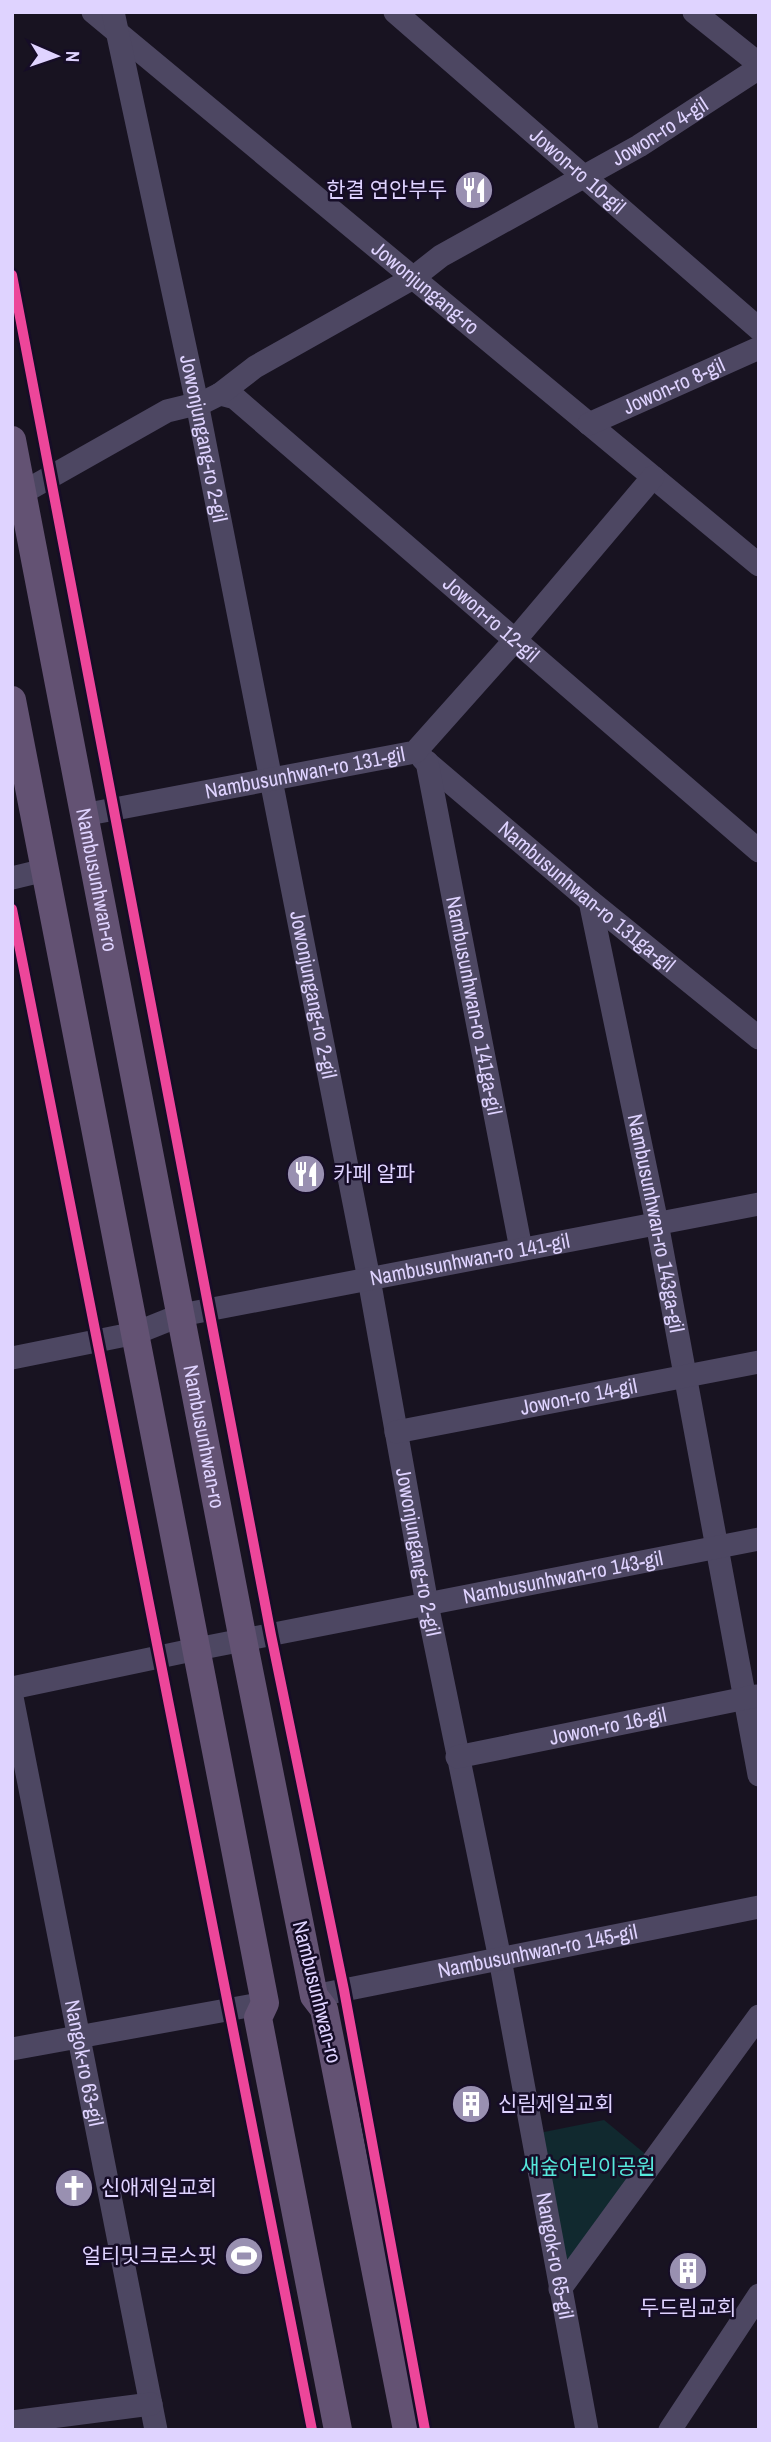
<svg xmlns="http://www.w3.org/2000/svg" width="771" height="2442" font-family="'Archivo Narrow','Noto Sans KR',sans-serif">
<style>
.green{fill:#11292f}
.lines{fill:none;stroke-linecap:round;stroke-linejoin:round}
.minor{stroke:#4d4762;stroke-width:23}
.major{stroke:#635273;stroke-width:28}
.cycleway-casing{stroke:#160d27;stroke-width:15}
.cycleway{stroke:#ed469a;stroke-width:10}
.labels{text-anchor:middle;stroke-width:5;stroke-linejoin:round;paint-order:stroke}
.street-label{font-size:21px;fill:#dfd3ff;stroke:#160d27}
.poi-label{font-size:21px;fill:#dfd3ff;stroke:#160d27;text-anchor:start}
.park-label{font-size:21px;fill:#56e8dc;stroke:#160d27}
</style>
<rect width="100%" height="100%" fill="#181321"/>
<path class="green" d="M604 2120 649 2157 563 2277 539 2133Z"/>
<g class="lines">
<g class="minor">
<path id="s1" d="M93 12 759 565"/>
<path id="s2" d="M113 12 197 403 369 1279 427 1604 500 1959 587 2430"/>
<path id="s3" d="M395 12 759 329"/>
<path d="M694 12 759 64"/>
<path id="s4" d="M220 394 235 398 759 851"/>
<path id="s5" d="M589 424 759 348"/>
<path id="s6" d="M12 496 22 493 167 411 204 402 220 394 255 367 413 278 441 256 639 146 759 68"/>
<path id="s7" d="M423 759 590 901 759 1038"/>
<path id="s8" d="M427 762 521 1249"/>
<path id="s9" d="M83 815 415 752 515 640 653 477"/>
<path d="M12 878 45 870"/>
<path id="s10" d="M590 901 657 1223 759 1775"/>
<path id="s11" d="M12 1358 136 1333 181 1315 759 1204"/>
<path id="s12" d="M396 1432 759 1362"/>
<path id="s13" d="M12 1688 197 1649 759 1539"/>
<path id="s14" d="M12 1697 156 2430"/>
<path id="s15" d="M457 1757 756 1696"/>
<path id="s16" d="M314 1996 759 1907"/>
<path d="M12 2049 265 2003"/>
<path d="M560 2289 759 2016"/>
<path d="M12 2422 151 2404"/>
<path d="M670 2430 759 2295"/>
</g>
<g class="major">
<path id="s17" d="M12 440 243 1640 314 1996 324 2009 407 2430"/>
<path d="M12 700 265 2003 258 2018 338 2430"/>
</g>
<g class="cycleway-casing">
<path id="cycleway" d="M12 275 271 1635 344 1990 425 2430
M12 909 312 2430"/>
</g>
<use href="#cycleway" class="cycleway"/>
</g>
<defs>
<g id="restaurant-disc" transform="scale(2.0125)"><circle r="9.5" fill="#9990b1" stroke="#160d27"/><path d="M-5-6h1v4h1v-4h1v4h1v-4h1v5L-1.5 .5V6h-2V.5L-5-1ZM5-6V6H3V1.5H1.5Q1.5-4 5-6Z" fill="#fff"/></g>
<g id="building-disc" transform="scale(2.0125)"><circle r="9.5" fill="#9990b1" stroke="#160d27"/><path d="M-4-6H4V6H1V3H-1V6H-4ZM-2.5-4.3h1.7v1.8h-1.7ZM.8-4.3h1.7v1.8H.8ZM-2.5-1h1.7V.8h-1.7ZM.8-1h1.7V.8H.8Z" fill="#fff"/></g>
<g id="church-disc" transform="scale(2.0125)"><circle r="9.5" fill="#9990b1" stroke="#160d27"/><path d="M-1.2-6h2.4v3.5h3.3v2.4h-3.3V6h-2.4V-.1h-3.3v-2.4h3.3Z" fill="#fff"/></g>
<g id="stadium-disc" transform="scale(2.0125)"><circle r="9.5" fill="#9990b1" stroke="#160d27"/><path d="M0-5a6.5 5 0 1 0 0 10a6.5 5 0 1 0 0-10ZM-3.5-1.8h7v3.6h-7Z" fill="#fff"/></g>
</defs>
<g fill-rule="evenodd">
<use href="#restaurant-disc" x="474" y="190"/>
<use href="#restaurant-disc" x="306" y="1174"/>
<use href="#building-disc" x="471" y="2104"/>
<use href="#church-disc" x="74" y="2188"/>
<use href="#stadium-disc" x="244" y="2256"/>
<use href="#building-disc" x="688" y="2271"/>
</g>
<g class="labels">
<g class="street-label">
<text dy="7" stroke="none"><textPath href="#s6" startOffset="746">Jowon-ro 4-gil</textPath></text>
<text dy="7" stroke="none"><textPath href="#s3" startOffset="242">Jowon-ro 10-gil</textPath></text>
<text dy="7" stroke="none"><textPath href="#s1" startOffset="432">Jowonjungang-ro</textPath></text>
<text dy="7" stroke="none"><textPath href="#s5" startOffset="93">Jowon-ro 8-gil</textPath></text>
<text dy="7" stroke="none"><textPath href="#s2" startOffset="436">Jowonjungang-ro 2-gil</textPath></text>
<text dy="7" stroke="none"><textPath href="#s4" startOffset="354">Jowon-ro 12-gil</textPath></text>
<text dy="7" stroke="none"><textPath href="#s9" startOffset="226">Nambusunhwan-ro 131-gil</textPath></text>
<text dy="7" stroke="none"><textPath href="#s17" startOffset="448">Nambusunhwan-ro</textPath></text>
<text dy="7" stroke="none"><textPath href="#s7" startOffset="214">Nambusunhwan-ro 131ga-gil</textPath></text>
<text dy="7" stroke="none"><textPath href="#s2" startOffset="1003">Jowonjungang-ro 2-gil</textPath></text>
<text dy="7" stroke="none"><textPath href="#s8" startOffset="248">Nambusunhwan-ro 141ga-gil</textPath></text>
<text dy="7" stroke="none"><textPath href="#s10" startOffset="329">Nambusunhwan-ro 143ga-gil</textPath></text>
<text dy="7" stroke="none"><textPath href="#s11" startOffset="469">Nambusunhwan-ro 141-gil</textPath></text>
<text dy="7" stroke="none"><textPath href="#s12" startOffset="186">Jowon-ro 14-gil</textPath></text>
<text dy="7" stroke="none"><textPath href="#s17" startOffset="1015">Nambusunhwan-ro</textPath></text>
<text dy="7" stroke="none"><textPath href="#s2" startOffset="1570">Jowonjungang-ro 2-gil</textPath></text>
<text dy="7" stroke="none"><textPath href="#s13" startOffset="562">Nambusunhwan-ro 143-gil</textPath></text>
<text dy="7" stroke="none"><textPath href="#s15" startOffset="154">Jowon-ro 16-gil</textPath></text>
<text dy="7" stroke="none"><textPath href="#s16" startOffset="228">Nambusunhwan-ro 145-gil</textPath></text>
<text transform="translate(317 1992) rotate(76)" y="7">Nambusunhwan-ro</text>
<text dy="7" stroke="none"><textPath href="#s14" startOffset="373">Nangok-ro 63-gil</textPath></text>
<text dy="7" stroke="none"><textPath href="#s2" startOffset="2287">Nangok-ro 65-gil</textPath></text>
</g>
<g class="poi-label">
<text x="447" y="197" text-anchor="end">한결 연안부두</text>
<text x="333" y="1181">카페 알파</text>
<text x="498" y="2111">신림제일교회</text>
<text x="101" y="2195">신애제일교회</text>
<text x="217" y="2263" text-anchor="end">얼티밋크로스핏</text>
<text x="688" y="2315" text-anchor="middle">두드림교회</text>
</g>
<g class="park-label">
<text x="588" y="2174">새숲어린이공원</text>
</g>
</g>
<rect width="771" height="2442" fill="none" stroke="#dfd3ff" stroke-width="28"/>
<g transform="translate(56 56) rotate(92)" stroke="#160d27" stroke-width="5" paint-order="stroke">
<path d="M0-5L12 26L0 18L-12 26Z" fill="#dfd3ff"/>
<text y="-10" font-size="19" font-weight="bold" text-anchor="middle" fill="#dfd3ff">N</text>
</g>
</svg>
